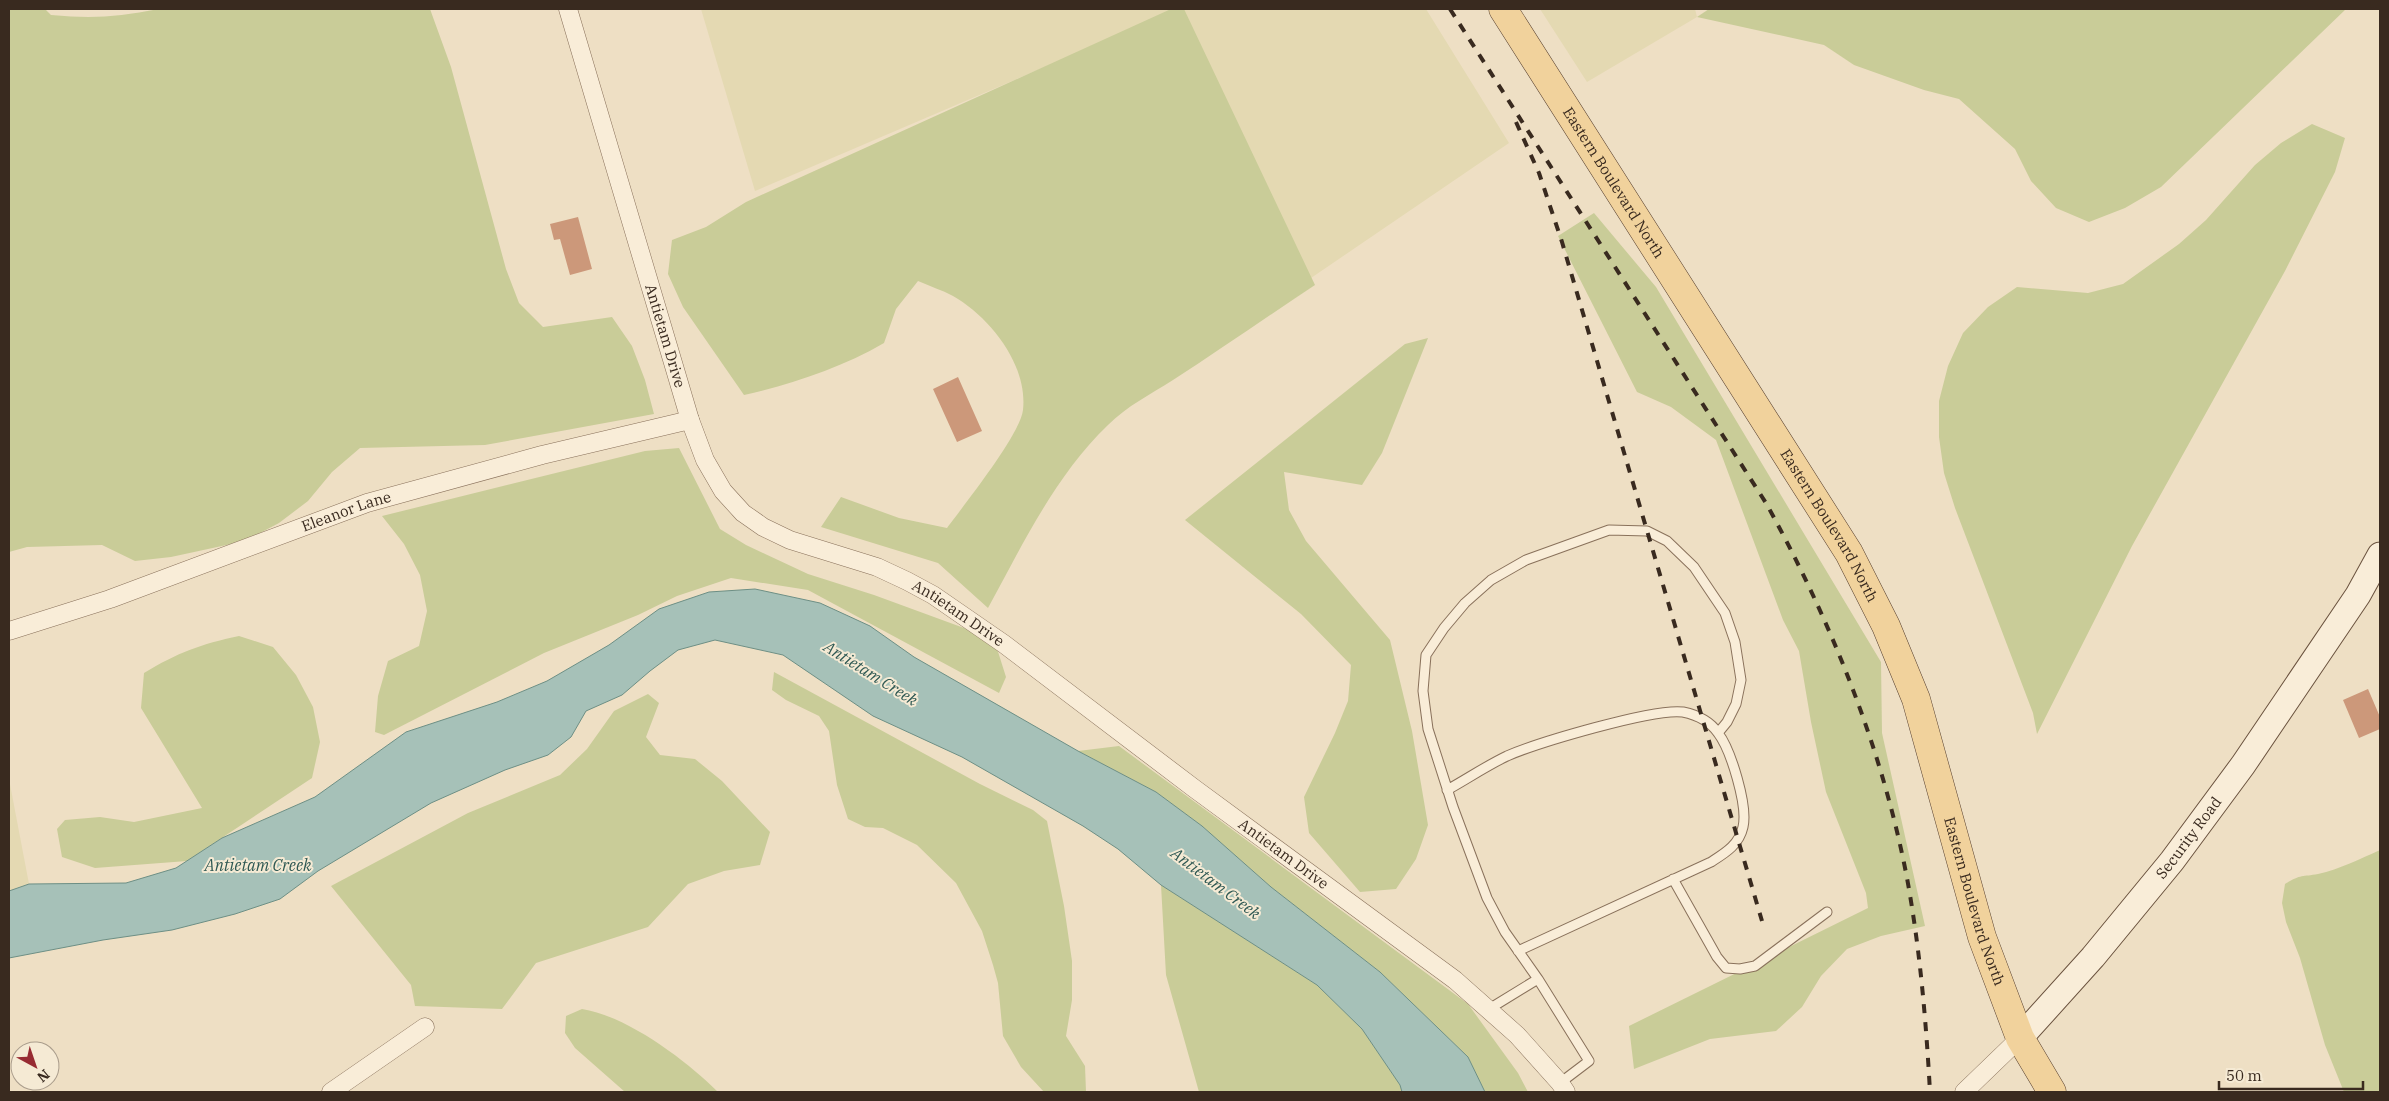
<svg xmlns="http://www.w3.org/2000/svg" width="2389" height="1101" font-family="'IBM Plex Serif',serif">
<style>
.farmland{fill:#e4d9b2}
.green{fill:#c9cc98}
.water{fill:#a6c1b8;stroke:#6d8f85}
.building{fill:#cc987a}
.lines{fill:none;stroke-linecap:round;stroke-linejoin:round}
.lane-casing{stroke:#89715b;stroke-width:11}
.street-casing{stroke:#89715b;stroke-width:19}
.secondary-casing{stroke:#6a523e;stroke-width:27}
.primary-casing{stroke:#563f2f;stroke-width:29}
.lane{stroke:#f9edd8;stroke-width:9}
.street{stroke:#f9edd8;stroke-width:18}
.secondary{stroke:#f9edd8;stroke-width:25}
.primary{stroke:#f1d29c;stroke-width:28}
.rail{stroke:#392a1f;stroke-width:4;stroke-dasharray:9 9;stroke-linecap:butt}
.labels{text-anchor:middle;stroke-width:4;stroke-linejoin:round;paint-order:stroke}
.street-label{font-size:15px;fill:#392a1f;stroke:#f5ead4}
.water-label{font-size:16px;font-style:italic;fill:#2e5853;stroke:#f5ead4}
</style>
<rect width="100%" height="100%" fill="#eedfc4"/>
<path class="farmland" d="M701 9H1426L1509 143 1311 278 1166 15 755 191Z
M1540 9H1695L1697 17 1587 82Z
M9 779 29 884 9 891Z"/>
<path class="green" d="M9 9H45L51 15C93 19 117 17 159 9H430L451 67 506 269 519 303 543 327 612 317 632 346 645 380 654 414 485 445 360 448 332 472 308 501 279 523 245 541 171 557 135 561 102 545 27 547 9 552Z
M1171 9H1184L1315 285C1268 316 1221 349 1173 380 1151 394 1127 406 1108 425 1055 476 1023 544 988 608L938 563 821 527 841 497 899 518 947 528C964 505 1020 435 1023 410 1028 365 990 317 953 296 942 290 929 286 918 281L896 309 884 343C841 368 792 384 744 395L683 307 668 274 672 240 706 227 746 202Z
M1709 9H2346L2161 187 2125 208 2089 222 2056 208 2031 181 2015 149 1959 99 1924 90 1854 65 1824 45 1697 17Z
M2312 124 2345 138 2335 172 2285 271 2132 546 2037 734 2033 713 1955 508 1944 473 1939 437V401L1948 366 1963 333 1988 307 2017 287 2088 293 2123 284 2179 244 2206 220 2255 165 2281 143Z
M1594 213 1656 287 1881 662 1882 733 1925 926 1881 936 1847 949 1821 976 1802 1007 1776 1031 1710 1039 1634 1069 1629 1026 1868 908 1866 893 1826 792 1811 722 1799 651 1783 620 1716 440 1671 407 1637 392 1558 236Z
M1428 338 1382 453 1362 485 1284 472 1289 510 1306 541 1390 640 1412 731 1428 825 1416 859 1396 889 1360 892 1309 833 1304 797 1335 733 1348 701 1351 665 1301 614 1185 520 1405 344Z
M679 448 720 529 746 545 808 574 874 595 994 639 1006 677 999 693 808 590 731 578 677 596 638 615 544 653 384 735 375 732 378 696 388 661 419 646 427 611 420 575 404 544 382 516 645 451Z
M239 636 273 647 296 675 313 707 320 742 312 778 187 861 95 868 62 857 57 829 65 820 100 817 134 822 202 808 141 708 144 673C177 653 201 644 239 636Z
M774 672 980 784 1033 810 1047 821 1064 906 1072 961V1000L1066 1036 1085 1066 1086 1092H1044L1021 1067 1003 1036 998 983 993 965 982 931 956 883 917 845 883 828 865 827 848 819 837 785 829 731 819 716 786 700 772 690Z
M648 694 659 703 646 737 660 755 695 759 722 781 770 832 760 865 724 871 688 884 648 927 536 963 502 1009 415 1006 411 985 331 886 468 813 560 775 587 749 614 711Z
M1119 746 1468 1004 1518 1073 1528 1092H1485L1468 1057 1380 972 1271 887 1202 826 1156 792 1078 751Z
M2380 850V1092H2344L2325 1045 2300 958 2286 922 2282 903 2285 884C2301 874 2302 877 2318 874 2340 869 2360 859 2380 850Z
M1161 885 1317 985 1362 1029 1400 1085 1402 1092H1199L1166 975Z
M582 1009C627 1016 686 1060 718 1092H625L575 1048 565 1033 566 1016Z"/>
<path class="water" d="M755 589 820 603 870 626 914 657 1078 751 1156 792 1202 826 1271 887 1380 972 1468 1057 1485 1092H1402L1400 1085 1362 1029 1317 985 1161 885 1118 849 1083 826 962 757 873 716 783 655 715 640 678 650 650 671 622 695 586 711 571 737 548 755 505 770 431 803 318 871 280 899 235 914 172 930 103 940 9 958V891L29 884 126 883 176 868 222 838 315 797 406 732 497 702 547 681 609 645 659 609 709 592Z"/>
<path class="building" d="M578 217 592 269 570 275 560 239 554 240 550 224Z
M958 377 982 431 957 442 933 389Z
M2368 689 2380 717V729L2359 738 2343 700Z"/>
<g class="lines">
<g class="lane-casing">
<path id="lane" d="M1447 790C1467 779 1486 766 1507 756 1537 743 1653 708 1683 712 1697 715 1710 721 1718 733 1731 750 1748 806 1743 827 1739 845 1725 853 1711 862L1518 951
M1673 879 1717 957 1726 968 1740 969 1755 966 1827 912
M1489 1009 1538 979
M1560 1083 1589 1061 1538 979 1505 932 1487 898 1453 807 1428 729 1423 691 1426 655 1444 628 1465 603 1491 580 1526 560 1609 530 1647 531 1667 541 1694 567 1725 613 1735 642 1741 680 1736 704 1727 722 1718 733"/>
</g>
<g class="street-casing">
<g id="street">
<path id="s1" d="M568 9 690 420 705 460 723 491 743 513 763 527 790 540 877 567 907 581 933 595 1004 644 1195 789 1455 980 1517 1035 1560 1083 1566 1092"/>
<path id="s2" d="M9 631 110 599 367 503 542 455 690 420"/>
<path d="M331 1092 425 1027"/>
<path d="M1964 1092 2020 1038"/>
</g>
</g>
<g class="secondary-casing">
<g id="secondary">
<path id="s3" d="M2020 1038 2093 957 2172 861 2243 765 2358 595 2380 555"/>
</g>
</g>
<g class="primary-casing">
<g id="primary">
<path id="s4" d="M1503 9 1849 553 1886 626 1916 699 1982 937 2020 1038 2052 1092"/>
</g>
</g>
<use href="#lane" class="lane"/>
<use href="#street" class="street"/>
<use href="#secondary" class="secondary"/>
<use href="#primary" class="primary"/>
<path class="rail" d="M1450 9 1766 503C1830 619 1882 747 1907 878 1920 949 1926 1020 1930 1092
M1516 122 1539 173 1562 242 1762 921"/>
</g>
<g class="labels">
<g class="street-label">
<text dy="5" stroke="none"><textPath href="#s4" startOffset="206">Eastern Boulevard North</textPath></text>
<text dy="5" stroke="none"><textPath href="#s1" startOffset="341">Antietam Drive</textPath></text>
<text dy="5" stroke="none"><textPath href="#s2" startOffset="358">Eleanor Lane</textPath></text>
<text dy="5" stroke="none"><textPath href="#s4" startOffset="611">Eastern Boulevard North</textPath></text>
<text dy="5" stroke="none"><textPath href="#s1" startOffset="776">Antietam Drive</textPath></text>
<text dy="5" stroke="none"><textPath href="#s3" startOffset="262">Security Road</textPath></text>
<text dy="5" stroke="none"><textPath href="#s1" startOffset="1181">Antietam Drive</textPath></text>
<text dy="5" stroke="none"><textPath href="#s4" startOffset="1016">Eastern Boulevard North</textPath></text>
</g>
<g class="water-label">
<text transform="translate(871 673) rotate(32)" y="6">Antietam Creek</text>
<text x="258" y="871">Antietam Creek</text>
<text transform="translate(1216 883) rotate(37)" y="6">Antietam Creek</text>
</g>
</g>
<rect width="2389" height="1101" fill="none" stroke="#392a1f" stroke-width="20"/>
<g transform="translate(35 1066) rotate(140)"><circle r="24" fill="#f5ead4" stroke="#aa9d8c"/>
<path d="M0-4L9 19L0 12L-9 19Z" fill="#972b32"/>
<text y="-8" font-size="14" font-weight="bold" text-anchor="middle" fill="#392a1f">N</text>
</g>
<path d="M2219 1081v8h144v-8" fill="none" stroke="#392a1f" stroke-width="2.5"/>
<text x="2226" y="1081" font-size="15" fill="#392a1f" stroke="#f5ead4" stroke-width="4" paint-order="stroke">50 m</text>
</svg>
